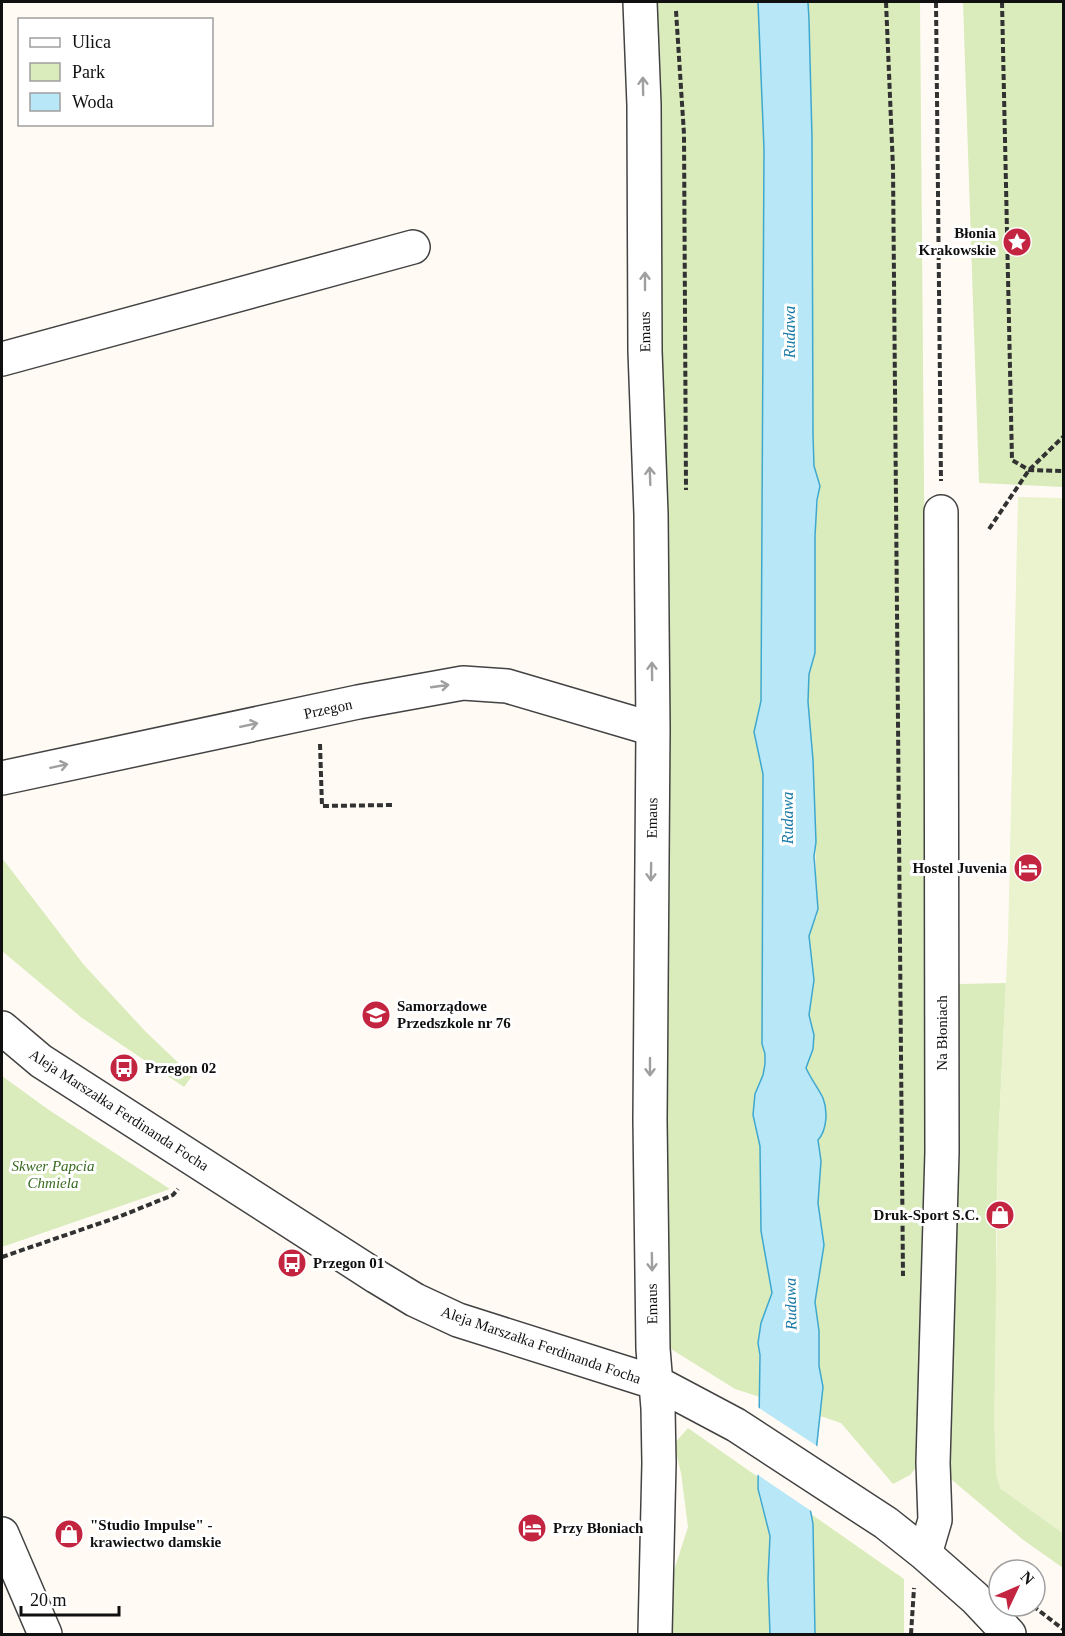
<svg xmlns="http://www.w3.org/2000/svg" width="1065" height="1636" font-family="'Times New Roman',serif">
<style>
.green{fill:#daebbc}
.pitch{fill:#eaf2ce}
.water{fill:#b8e7f7;stroke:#3ea8cf;stroke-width:1.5}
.pier{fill:#fffbf4}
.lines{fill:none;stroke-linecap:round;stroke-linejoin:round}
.minor-casing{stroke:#434343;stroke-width:36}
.path{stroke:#323232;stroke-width:4;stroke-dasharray:6 3;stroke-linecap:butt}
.minor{stroke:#fff;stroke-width:33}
.oneway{stroke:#9f9f9f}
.labels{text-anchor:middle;stroke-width:6;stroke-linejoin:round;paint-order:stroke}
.poi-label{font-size:15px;font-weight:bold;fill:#101010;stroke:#fff;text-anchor:start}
.street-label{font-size:15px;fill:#101010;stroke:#fff}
.park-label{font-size:15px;font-style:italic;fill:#386a1f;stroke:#fff}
.water-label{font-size:16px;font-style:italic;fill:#1779a5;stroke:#fff}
</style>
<rect width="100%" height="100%" fill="#fffbf4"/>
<path class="green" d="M653 2H758L764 149 761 701 754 732 763 774 762 1044 765 1054V1064L763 1075 755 1094 753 1115 760 1146 761 1231 772 1293 761 1323 759 1343 760 1397 735 1389 671 1349 667 1286Z
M808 2H920L927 842V1154L918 1465 910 1475 893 1484 841 1423 820 1416 823 1387 819 1366V1331L815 1302 824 1245 818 1203 821 1161 818 1139 823 1099 806 1068 813 1049 814 1035 809 1015 814 980 809 936 810 928 817 916 813 759 808 702 816 515 820 486 814 466 813 435 812 138Z
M963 2H1063V487L979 483Z
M2 858 84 965 145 1031 192 1076 184 1087 82 1018 2 951Z
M1006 983 998 1146 996 1241 1000 1488 1063 1533V1568L1022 1539 945 1474 959 984Z
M2 1076 49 1110 170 1189 2 1247Z
M688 1428 758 1477 759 1497 770 1536 768 1579 770 1634H665L666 1595 688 1527 681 1473 674 1444Z
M811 1514 904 1579V1634H815L813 1524Z"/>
<path class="pitch" d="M1018 497 1064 498 1063 1533 1000 1488 996 1475 994 1422 998 1146 1008 940Z"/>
<path class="water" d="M758 2H808L809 20 812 138 813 435 814 466 820 486 817 500 815 536V653L809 674 808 702 813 760 816 842 814 856 818 909 809 936 814 980 809 1015 814 1035 813 1049 806 1068C811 1079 818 1088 823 1098 828 1111 827 1130 818 1140L821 1161 818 1203 824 1245 815 1302 819 1331V1366L823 1387 810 1508 813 1524 815 1634H770L768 1579 770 1536 758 1489 760 1355 758 1343 761 1323 772 1293 761 1231 760 1146 753 1115 755 1094 763 1075 765 1064V1054L762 1044 763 774 754 732 761 701 764 149Z"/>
<path class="pier" d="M756 1406 820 1448 814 1513 755 1473Z"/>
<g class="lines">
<g class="minor-casing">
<path id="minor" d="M640 2 644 105 645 351 651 514 653 729 650 1120 653 1349 658 1408 659 1463 655 1634
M2 359 413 247
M2 778 358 702 463 683 507 686 653 729
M2 1028 41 1061 377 1277 415 1300 458 1320 657 1383 736 1425 886 1523 925 1554 975 1598 1009 1634
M2 1534 45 1634
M925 1554 935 1520 933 1463 942 1152 941 512"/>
</g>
<path class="path" d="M886 2 893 168 903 1276
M936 2 941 481
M1002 2 1012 460 1029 470 1064 471
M676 11 684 134 686 490
M989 529 1029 470 1064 436
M320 744 322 806 392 805
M2 1257 121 1216 173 1195 178 1189
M1033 1606 1064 1630
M911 1634 914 1588"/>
<use href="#minor" class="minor"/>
</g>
<defs><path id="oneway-shaft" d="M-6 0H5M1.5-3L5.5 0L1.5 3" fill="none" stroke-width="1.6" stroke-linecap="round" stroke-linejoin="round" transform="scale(1.5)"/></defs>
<g class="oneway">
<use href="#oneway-shaft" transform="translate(643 86) rotate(-91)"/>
<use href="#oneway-shaft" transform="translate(645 281) rotate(-90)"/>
<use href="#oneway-shaft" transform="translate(650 476) rotate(-92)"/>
<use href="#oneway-shaft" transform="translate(652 671) rotate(-91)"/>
<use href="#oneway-shaft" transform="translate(440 686) rotate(-8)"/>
<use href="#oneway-shaft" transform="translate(249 725) rotate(-12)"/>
<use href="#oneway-shaft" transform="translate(59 766) rotate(-12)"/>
<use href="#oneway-shaft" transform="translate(651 872) rotate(91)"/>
<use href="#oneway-shaft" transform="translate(650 1067) rotate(90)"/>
<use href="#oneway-shaft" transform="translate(652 1262) rotate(89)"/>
</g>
<defs>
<g id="sight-disc" transform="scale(1.5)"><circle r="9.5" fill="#c32541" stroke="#fff"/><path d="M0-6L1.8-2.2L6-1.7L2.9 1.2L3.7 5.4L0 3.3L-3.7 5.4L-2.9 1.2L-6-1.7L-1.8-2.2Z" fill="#fff"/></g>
<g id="hotel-disc" transform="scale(1.5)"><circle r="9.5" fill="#c32541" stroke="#fff"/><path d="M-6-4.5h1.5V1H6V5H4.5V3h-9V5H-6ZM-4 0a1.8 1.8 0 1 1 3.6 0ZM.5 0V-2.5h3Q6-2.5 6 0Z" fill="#fff"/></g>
<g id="school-disc" transform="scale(1.5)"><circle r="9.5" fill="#c32541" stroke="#fff"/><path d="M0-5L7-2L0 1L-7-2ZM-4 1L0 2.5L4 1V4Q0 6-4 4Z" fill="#fff"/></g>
<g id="bus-disc" transform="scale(1.5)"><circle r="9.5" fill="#c32541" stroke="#fff"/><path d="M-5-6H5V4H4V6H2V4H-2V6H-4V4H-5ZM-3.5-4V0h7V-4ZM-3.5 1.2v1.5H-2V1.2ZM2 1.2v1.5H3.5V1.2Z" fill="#fff"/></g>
<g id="shop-disc" transform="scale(1.5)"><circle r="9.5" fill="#c32541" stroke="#fff"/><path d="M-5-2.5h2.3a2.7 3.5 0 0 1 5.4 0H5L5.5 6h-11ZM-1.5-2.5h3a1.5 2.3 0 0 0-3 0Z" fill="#fff"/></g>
</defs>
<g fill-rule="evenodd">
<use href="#sight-disc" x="1017" y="242"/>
<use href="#hotel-disc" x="1028" y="868"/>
<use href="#school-disc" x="376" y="1015"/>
<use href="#bus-disc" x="124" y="1068"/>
<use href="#shop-disc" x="1000" y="1215"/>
<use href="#bus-disc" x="292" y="1263"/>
<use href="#hotel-disc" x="532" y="1528"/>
<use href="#shop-disc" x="69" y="1534"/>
</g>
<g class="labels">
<g class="poi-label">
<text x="996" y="238" text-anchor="end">Błonia<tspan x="996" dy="17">Krakowskie</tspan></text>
<text x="1007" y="873" text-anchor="end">Hostel Juvenia</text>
<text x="397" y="1011">Samorządowe<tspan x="397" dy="17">Przedszkole nr 76</tspan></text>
<text x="145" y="1073">Przegon 02</text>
<text x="979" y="1220" text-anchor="end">Druk-Sport S.C.</text>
<text x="313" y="1268">Przegon 01</text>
<text x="90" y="1530">"Studio Impulse" -<tspan x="90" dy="17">krawiectwo damskie</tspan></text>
<text x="553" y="1533">Przy Błoniach</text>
</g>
<g class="street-label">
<text transform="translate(645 332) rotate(-91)" y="5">Emaus</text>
<text transform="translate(328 709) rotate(-12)" y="5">Przegon</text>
<text transform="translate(652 818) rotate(-89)" y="5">Emaus</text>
<text transform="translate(942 1033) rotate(-90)" y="5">Na Błoniach</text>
<text transform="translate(119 1110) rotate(33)" y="5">Aleja Marszałka Ferdinanda Focha</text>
<text transform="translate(652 1304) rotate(-91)" y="5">Emaus</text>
<text transform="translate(541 1345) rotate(19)" y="5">Aleja Marszałka Ferdinanda Focha</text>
</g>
<g class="park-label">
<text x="53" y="1171">Skwer Papcia<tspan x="53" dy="17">Chmiela</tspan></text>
</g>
<g class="water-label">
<text transform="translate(789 332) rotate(-90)" y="6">Rudawa</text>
<text transform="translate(787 818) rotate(-90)" y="6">Rudawa</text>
<text transform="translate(790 1304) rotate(-91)" y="6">Rudawa</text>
</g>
</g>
<rect width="1065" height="1636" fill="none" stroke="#101010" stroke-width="6"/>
<rect x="18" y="18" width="195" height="108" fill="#ffffff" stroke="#9f9f9f" stroke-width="1.5"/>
<rect x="30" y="38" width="30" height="9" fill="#ffffff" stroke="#9f9f9f" stroke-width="1.5"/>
<text x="72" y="48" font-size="18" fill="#101010">Ulica</text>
<rect x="30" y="63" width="30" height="18" fill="#daebbc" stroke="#9f9f9f" stroke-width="1.5"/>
<text x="72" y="78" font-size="18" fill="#101010">Park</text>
<rect x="30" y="93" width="30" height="18" fill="#b8e7f7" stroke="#9f9f9f" stroke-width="1.5"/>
<text x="72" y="108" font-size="18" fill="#101010">Woda</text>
<g transform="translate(1017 1588) rotate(46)"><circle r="28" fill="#ffffff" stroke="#9f9f9f" stroke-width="1.5"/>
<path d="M0-4.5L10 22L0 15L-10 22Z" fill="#c32541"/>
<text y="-9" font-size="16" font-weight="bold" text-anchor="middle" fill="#101010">N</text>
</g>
<path d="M21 1606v9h98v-9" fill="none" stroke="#101010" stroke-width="3"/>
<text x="30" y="1606" font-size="18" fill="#101010" stroke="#ffffff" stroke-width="4.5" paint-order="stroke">20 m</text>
</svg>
